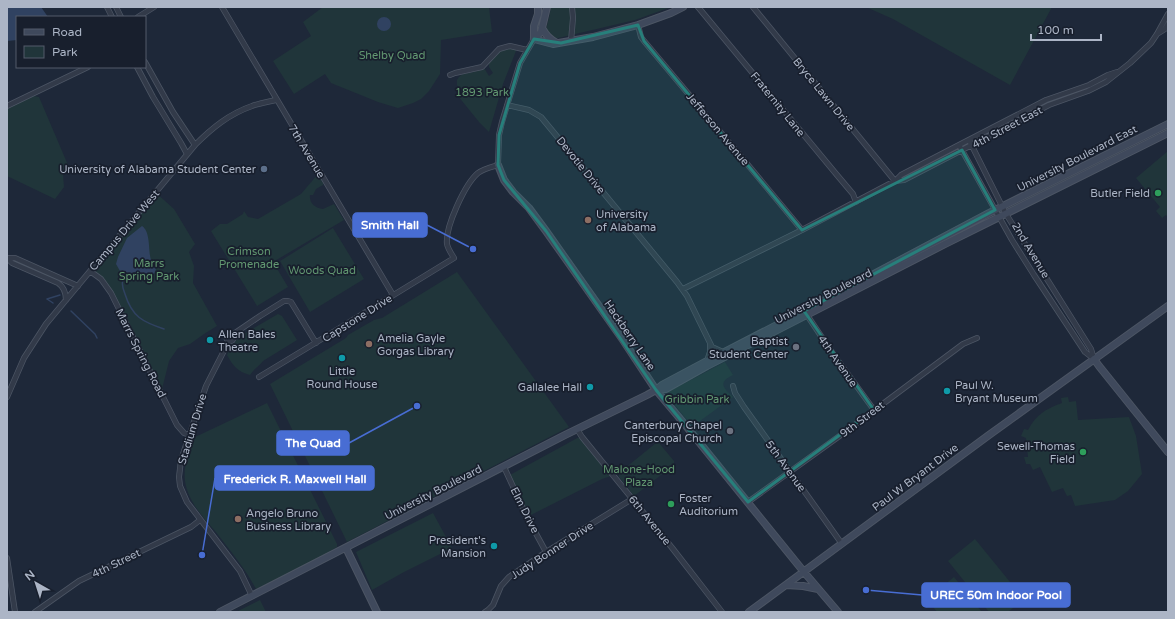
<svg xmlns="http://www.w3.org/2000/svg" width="1175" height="619" font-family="'Varela Round',sans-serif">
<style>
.green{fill:#20353a}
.water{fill:#304261}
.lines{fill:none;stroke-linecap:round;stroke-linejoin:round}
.stream{stroke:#304261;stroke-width:1.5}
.street-casing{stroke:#4c5564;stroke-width:6}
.secondary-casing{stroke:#4c5564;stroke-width:8}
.street{stroke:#323a49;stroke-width:4.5}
.secondary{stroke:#3f495c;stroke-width:6}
.marked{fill:#277f7b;fill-opacity:0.2;stroke:#277f7b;stroke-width:3;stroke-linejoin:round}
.service-dot{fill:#5c6f8a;stroke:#181f2d;stroke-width:1.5}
.leisure-dot{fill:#2e9e5b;stroke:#181f2d;stroke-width:1.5}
.education-dot{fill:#8d6e63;stroke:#181f2d;stroke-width:1.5}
.culture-dot{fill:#0f9aa8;stroke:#181f2d;stroke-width:1.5}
.worship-dot{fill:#6b7280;stroke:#181f2d;stroke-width:1.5}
.labels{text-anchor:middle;stroke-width:3.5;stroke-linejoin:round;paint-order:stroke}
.park-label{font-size:11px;fill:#629871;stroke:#181f2d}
.street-label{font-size:11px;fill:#acb5c6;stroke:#181f2d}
.poi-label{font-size:11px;fill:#acb5c6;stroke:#181f2d;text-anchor:end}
.leader{fill:none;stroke:#486dd3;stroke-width:1.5}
.callout-dot{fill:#486dd3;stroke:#181f2d;stroke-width:1.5}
.callout{fill:#486dd3;stroke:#486dd3;stroke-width:1.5}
.callout-label{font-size:12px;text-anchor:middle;font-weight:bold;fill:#fff}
</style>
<rect width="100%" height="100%" fill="#1e2839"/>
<path class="green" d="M323 7H489L492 32 441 40 440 74 429 91 421 99 413 103 398 108 378 102 331 83 325 74 294 94 273 61 311 36 303 22Z
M550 7H671L635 20 554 39C539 31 552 20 550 7Z
M866 7H1052L1010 85 893 19Z
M510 48 516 50V51L503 84 489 132 479 122 458 96 462 92 457 85V80C461 72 467 74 474 72 478 71 481 70 484 68L489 76 493 73 489 67V63L499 52 503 50Z
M33 96 39 97 68 165 63 175 64 187 55 199 7 176V108Z
M1168 151V217L1166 215 1162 218 1156 211 1160 207 1136 178Z
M318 174 323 183V185L316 189 313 195H310C309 203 315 208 323 209L334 204 344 220 273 262 288 287 257 306 211 231 220 224H227L243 214 244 211 248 217 258 219 301 194Z
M155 192 174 209 195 244 189 252 194 266 193 283 217 326 204 334 190 344 178 348 169 361 161 393 111 293 90 271Z
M333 228 364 279 310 312 280 261Z
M457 272 569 427 347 542 270 384 346 338 348 335 374 320 382 318Z
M278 314 282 316 297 340 263 361C259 366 254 369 250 375 237 371 234 367 227 355 231 347 235 340 242 335Z
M725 362 733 375C716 383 725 389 733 397L693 426C685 417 671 403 668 392Z
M1068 397 1069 402 1076 401 1078 420 1129 417 1136 436 1142 474 1128 491 1115 500 1075 506 1071 495 1067 496 1063 488 1052 492 1040 467 1033 470 1030 464H1026L1024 457H1028L1026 438 1021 436 1024 429 1028 430C1036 415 1045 409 1062 403L1061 398Z
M267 403 337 544V547L318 559 256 589C245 568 229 549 215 531 202 516 188 501 185 481 183 466 189 452 193 438Z
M581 436 614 475 602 479 527 517 508 476Z
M656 443H659L674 461V465L634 496 619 477V473Z
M433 513 452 548 404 572 372 590 356 552Z
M975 539 1024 599 1008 612H989L948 561Z
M954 577 982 612H937L927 599Z
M260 600 266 612H236Z"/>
<path class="water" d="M7 7H41L48 17H17V40L7 41Z
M377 24a7 7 0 1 1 14 0a7 7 0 1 1-14 0Z
M142 226C151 232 148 251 151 260 152 263 154 266 156 269L154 274 148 277H142L124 273 120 271 116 264 118 257 127 238Z"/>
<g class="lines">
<path class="stream" d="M124 276V273
M123 279C121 285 123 288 125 294 132 317 143 322 164 329
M47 299 60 295
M47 299 53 303
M71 311 95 334 97 338"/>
<g class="street-casing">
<path id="street" d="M107 7 112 17
M116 7 121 17
M222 7 393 295
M698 7 837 175 853 194 856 202
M753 7 895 181
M138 17 154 7
M638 25 641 37 644 41 748 165 802 230
M1157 34 1165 29 1168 24
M571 41 573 18 572 7
M145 62 173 112 195 145
M137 67 153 97 181 143 187 154
M450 75 455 73 482 67 499 49 510 46 527 50
M507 105 529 110 541 117 677 282 687 296 712 347 723 352
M7 106 88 67
M969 140 1006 214 1091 349 1094 359
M959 145 1012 240 1034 275 1085 352 1094 359
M895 181 901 175 1046 100 1089 85 1108 75 1117 72
M7 258 12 263 58 283C64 287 66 293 66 300
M8 258H15L78 286
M90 271 101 279 111 293 177 425 184 433 189 435
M683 289 802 230 895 181 904 180 1049 105 1088 91 1106 82 1130 63 1151 43 1157 34 1168 14
M805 312 831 351 874 410
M226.5 338a3.5 3.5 0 1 1 7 0a3.5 3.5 0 1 1-7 0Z
M232 335 260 316 284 301H288L291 302 316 343
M229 341 206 386 181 460 179 477 180 486 187 502 240 571 252 596
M707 361 710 352V344
M259 377 307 348 454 258C451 253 448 249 447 244 445 227 465 184 478 173 483 169 491 167 498 165L499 135 502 122 520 63 534 39
M733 386 735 393 744 407 842 544
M7 397 24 358 46 324 195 145C212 128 229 114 252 106 260 103 268 102 276 100
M577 429 582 437 673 549 722 612
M504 467 527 517 546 552
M748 502 852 427 963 344 977 338
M7 558 15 612
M35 612 79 581 191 527 200 520
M485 612 488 610 493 605 501 586 509 577 546 552 632 499"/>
</g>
<g class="secondary-casing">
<path id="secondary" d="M542 28C546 35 549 39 557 43
M534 39 553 44 593 37 638 25 671 13 683 7
M534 39 541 32 547 7
M534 39V26L538 14V7
M498 165 504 180 513 192 529 208 546 231 623 340 656 390 682 421 804 572 838 612
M1094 359 1099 366 1168 452
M656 390 666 389 707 366 945 244 1168 133
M346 548 377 612
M786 585 803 586 818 589
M220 612 565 435 647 395 656 390 662 385 707 361 804 311 989 213 1168 124
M749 612 989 435 1168 306"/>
</g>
<use href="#street" class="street"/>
<use href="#secondary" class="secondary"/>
</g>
<path class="marked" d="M638 25 644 41 802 230 962 150 995 210 804 311 874 410 748 502 656 390 546 231 504 180 498 165 499 135 520 63 534 39 561 43Z"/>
<circle class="service-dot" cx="264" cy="169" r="4"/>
<g class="leisure-dot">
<circle cx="1158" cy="193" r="4"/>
<circle cx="1083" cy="452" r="4"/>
<circle cx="671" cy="504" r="4"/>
</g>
<g class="education-dot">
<circle cx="588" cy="220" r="4"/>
<circle cx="369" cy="344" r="4"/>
<circle cx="238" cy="519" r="4"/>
</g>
<g class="culture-dot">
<circle cx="210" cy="340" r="4"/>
<circle cx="342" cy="358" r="4"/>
<circle cx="590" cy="387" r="4"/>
<circle cx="947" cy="391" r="4"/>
<circle cx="494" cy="546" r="4"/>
</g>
<g class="worship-dot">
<circle cx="796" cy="347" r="4"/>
<circle cx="730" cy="431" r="4"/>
</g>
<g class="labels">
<g class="park-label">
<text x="392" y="59">Shelby Quad</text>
<text x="482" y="96">1893 Park</text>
<text x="249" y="255">Crimson<tspan x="249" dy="13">Promenade</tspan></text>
<text x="149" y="267">Marrs<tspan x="149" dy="13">Spring Park</tspan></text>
<text x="322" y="274">Woods Quad</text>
<text x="697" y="403">Gribbin Park</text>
<text x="639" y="473">Malone-Hood<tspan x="639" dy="13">Plaza</tspan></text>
</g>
<g class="street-label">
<text transform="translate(824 94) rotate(51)" y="4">Bryce Lawn Drive</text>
<text transform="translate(778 104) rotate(51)" y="4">Fraternity Lane</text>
<text transform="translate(1007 127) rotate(-28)" y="4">4th Street East</text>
<text transform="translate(718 129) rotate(50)" y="4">Jefferson Avenue</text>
<text transform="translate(307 151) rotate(59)" y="4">7th Avenue</text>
<text transform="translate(1077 158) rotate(-27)" y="4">University Boulevard East</text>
<text transform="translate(581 165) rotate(51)" y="4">Devotie Drive</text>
<text transform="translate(124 230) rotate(-50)" y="4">Campus Drive West</text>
<text transform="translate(1031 250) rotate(59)" y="4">2nd Avenue</text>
<text transform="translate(823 296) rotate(-27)" y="4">University Boulevard</text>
<text transform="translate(357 318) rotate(-32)" y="4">Capstone Drive</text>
<text transform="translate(630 335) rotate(56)" y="4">Hackberry Lane</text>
<text transform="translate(141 353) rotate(63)" y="4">Marrs Spring Road</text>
<text transform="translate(838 361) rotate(55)" y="4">4th Avenue</text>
<text transform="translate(862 419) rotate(-37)" y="4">9th Street</text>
<text transform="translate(192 429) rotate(-73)" y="4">Stadium Drive</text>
<text transform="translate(786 466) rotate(54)" y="4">5th Avenue</text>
<text transform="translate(915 477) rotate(-37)" y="4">Paul W Bryant Drive</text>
<text transform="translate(433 492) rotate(-27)" y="4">University Boulevard</text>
<text transform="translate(525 510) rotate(63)" y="4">Elm Drive</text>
<text transform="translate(650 520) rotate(51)" y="4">6th Avenue</text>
<text transform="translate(552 550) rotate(-33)" y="4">Judy Bonner Drive</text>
<text transform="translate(116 563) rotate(-26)" y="4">4th Street</text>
</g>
<g class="poi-label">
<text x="256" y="173">University of Alabama Student Center</text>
<text x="1150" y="197">Butler Field</text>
<text x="596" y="218" text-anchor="start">University<tspan x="596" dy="13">of Alabama</tspan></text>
<text x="218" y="338" text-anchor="start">Allen Bales<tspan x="218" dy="13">Theatre</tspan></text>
<text x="377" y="342" text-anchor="start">Amelia Gayle<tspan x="377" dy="13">Gorgas Library</tspan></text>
<text x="788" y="345">Baptist<tspan x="788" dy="13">Student Center</tspan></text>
<text x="342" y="375" text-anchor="middle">Little<tspan x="342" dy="13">Round House</tspan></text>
<text x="955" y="389" text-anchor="start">Paul W.<tspan x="955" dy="13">Bryant Museum</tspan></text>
<text x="582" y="391">Gallalee Hall</text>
<text x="722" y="429">Canterbury Chapel<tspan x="722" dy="13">Episcopal Church</tspan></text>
<text x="1075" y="450">Sewell-Thomas<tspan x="1075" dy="13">Field</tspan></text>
<text x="679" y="502" text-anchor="start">Foster<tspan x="679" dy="13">Auditorium</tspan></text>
<text x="246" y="517" text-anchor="start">Angelo Bruno<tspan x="246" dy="13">Business Library</tspan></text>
<text x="486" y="544">President's<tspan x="486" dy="13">Mansion</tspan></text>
</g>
</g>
<path class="leader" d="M473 249L427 225M417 406L349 443M202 555L215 478M866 590L922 595"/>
<g class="callout-dot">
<circle cx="473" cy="249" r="4"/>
<circle cx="417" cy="406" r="4"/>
<circle cx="202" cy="555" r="4"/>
<circle cx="866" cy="590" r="4"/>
</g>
<g class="callout">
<rect x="353" y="213" width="74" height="24" rx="4"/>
<rect x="277" y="431" width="72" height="24" rx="4"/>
<rect x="215" y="466" width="159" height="24" rx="4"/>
<rect x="922" y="583" width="148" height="24" rx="4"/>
</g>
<g class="callout-label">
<text x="390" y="229">Smith Hall</text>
<text x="313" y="447">The Quad</text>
<text x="295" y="483">Frederick R. Maxwell Hall</text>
<text x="996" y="599">UREC 50m Indoor Pool</text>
</g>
<rect width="1175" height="619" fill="none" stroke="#acb5c6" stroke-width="16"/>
<rect x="16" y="16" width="130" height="52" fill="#181f2d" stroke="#535b6a"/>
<rect x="24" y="29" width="20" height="6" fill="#3f495c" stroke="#535b6a"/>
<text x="52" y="36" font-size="12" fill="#acb5c6">Road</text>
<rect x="24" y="46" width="20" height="12" fill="#20353a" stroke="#535b6a"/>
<text x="52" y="56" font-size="12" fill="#acb5c6">Park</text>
<g transform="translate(36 583) rotate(321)" stroke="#181f2d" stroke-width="3" paint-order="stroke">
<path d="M0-3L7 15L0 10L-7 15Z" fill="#acb5c6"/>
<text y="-6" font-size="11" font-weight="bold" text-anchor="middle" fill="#acb5c6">N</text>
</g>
<path d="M1031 34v6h70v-6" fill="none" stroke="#acb5c6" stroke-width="2"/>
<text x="1037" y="34" font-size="12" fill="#acb5c6" stroke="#181f2d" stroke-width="3" paint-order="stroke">100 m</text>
</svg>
